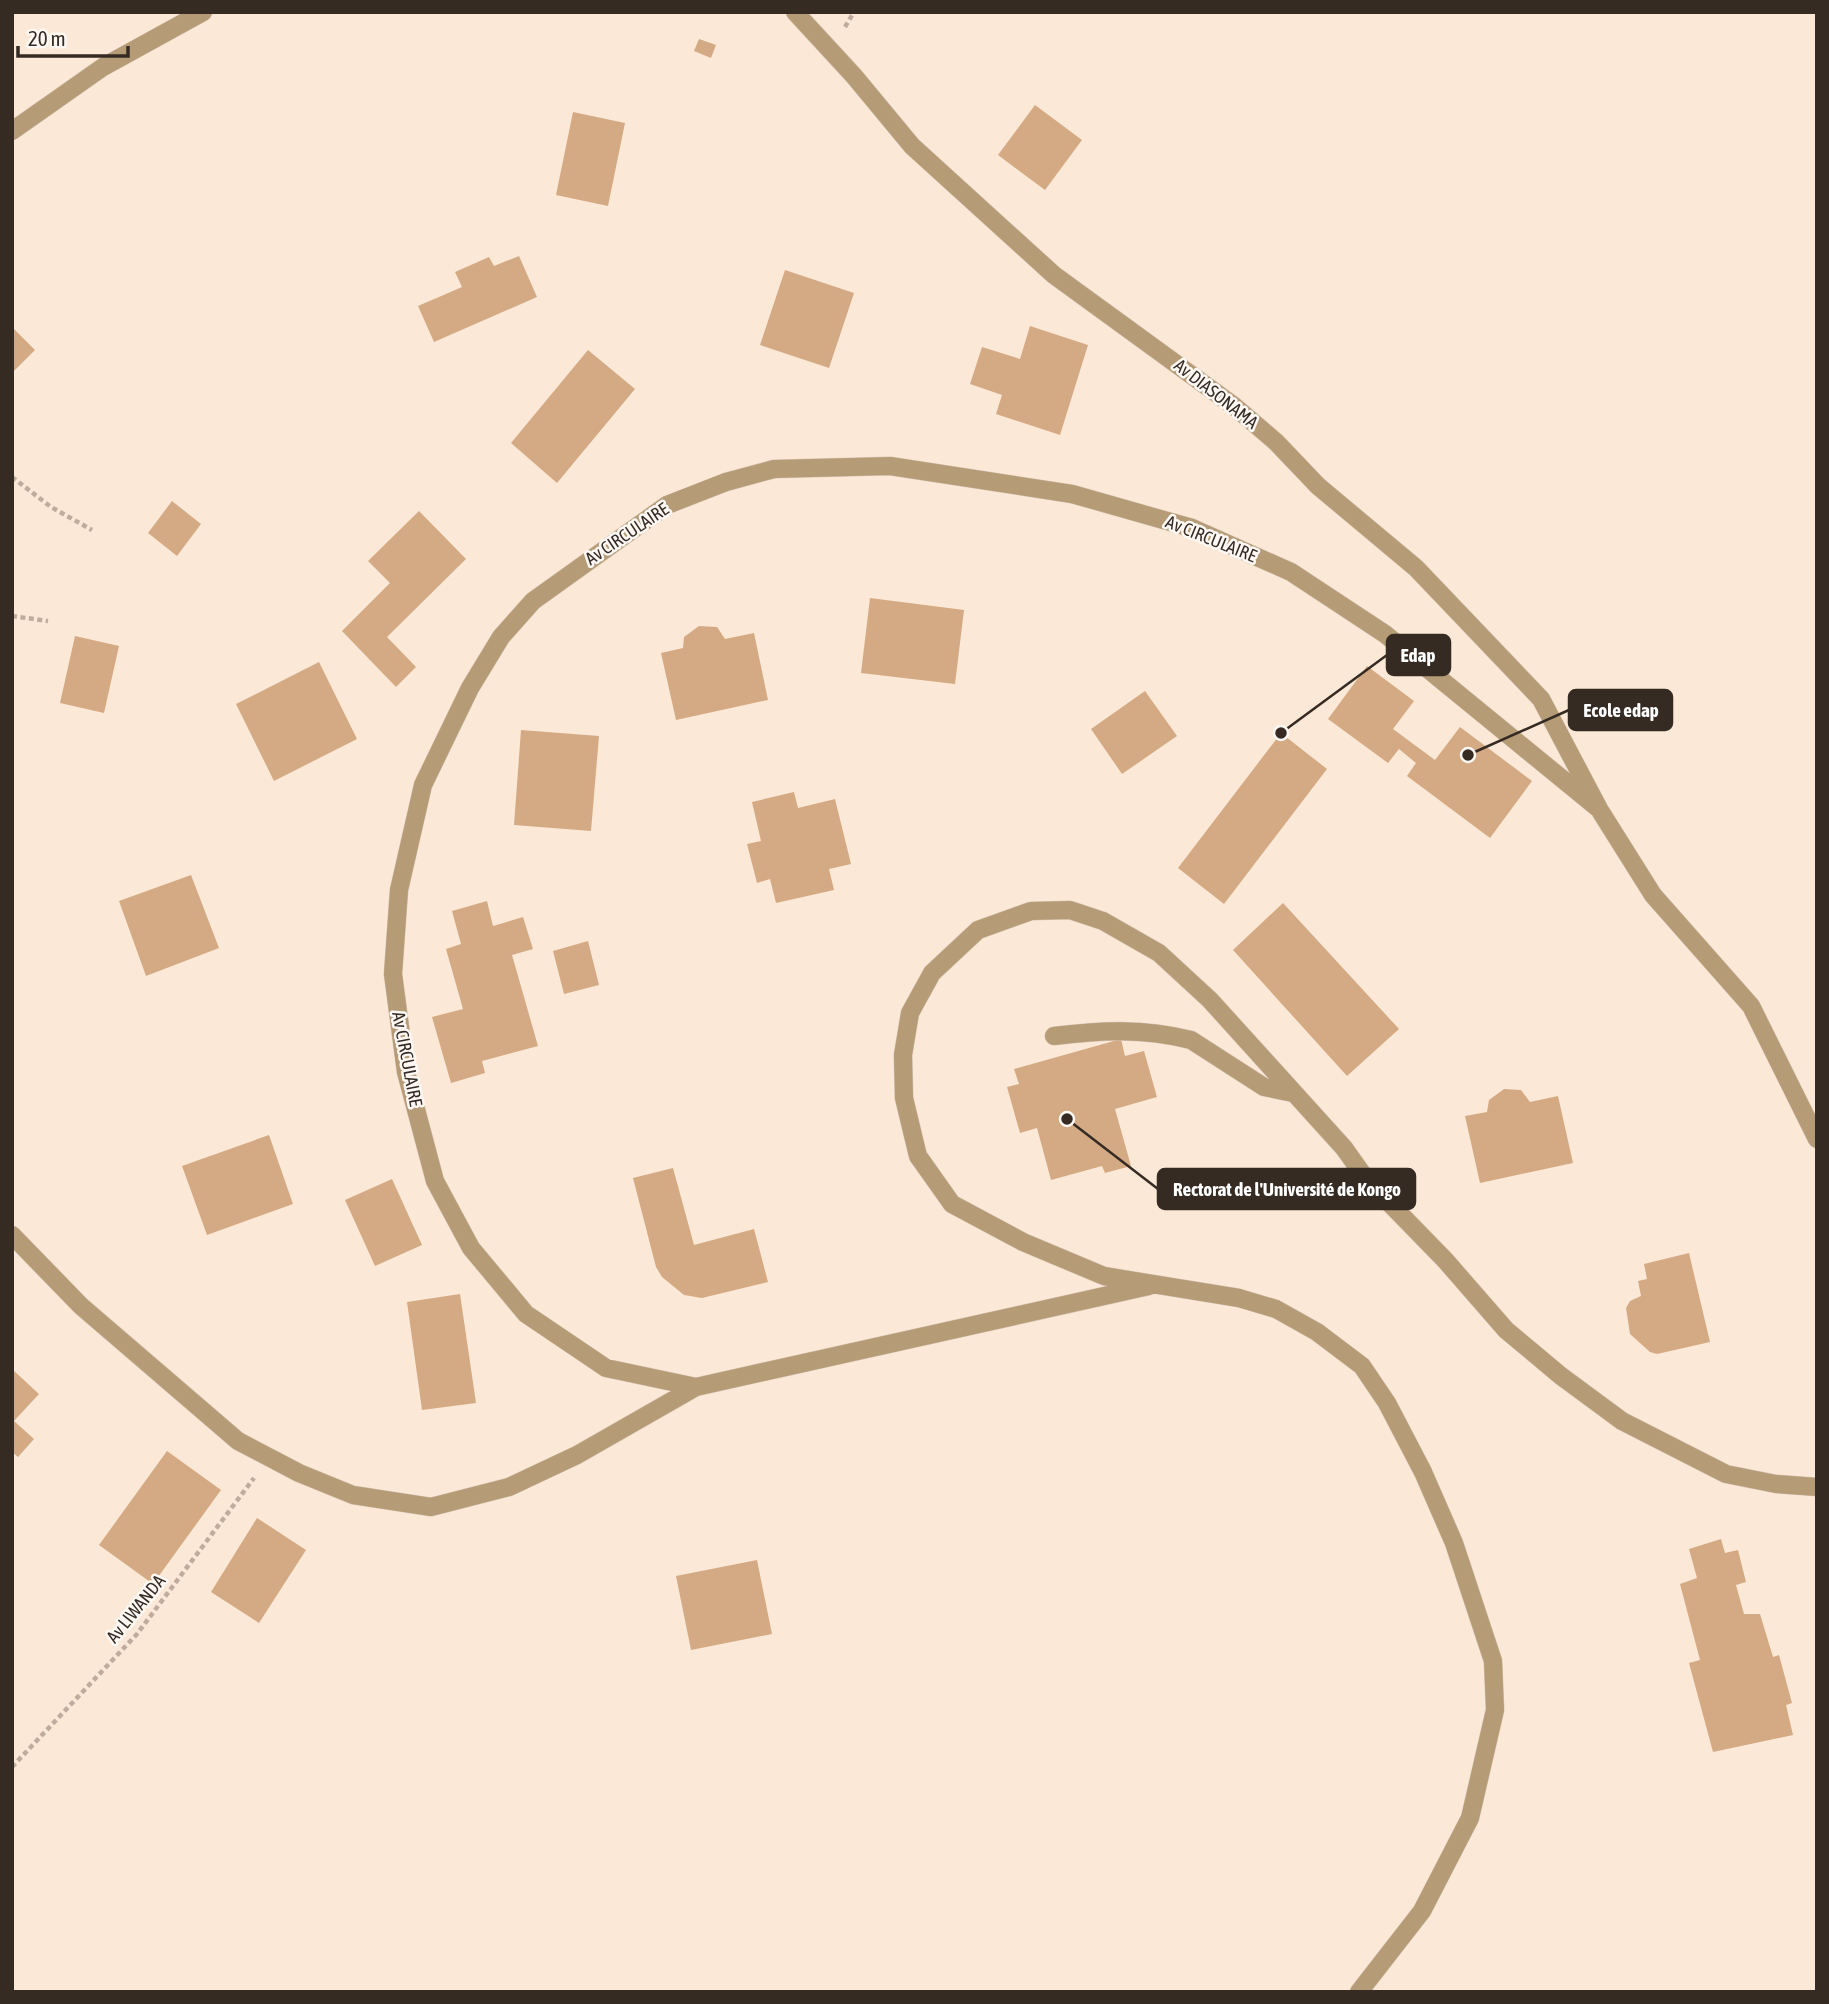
<svg xmlns="http://www.w3.org/2000/svg" width="1829" height="2004" font-family="'Asap Condensed',sans-serif">
<style>
.building{fill:#d4aa84}
.lines{fill:none;stroke-linecap:round;stroke-linejoin:round}
.minor-casing{stroke:#d8c6b6;stroke-width:19}
.path{stroke:#bead9e;stroke-width:4.5;stroke-dasharray:5 3.5;stroke-linecap:butt}
.minor{stroke:#b59c77;stroke-width:18}
.labels{text-anchor:middle;stroke-width:5;stroke-linejoin:round;paint-order:stroke}
.street-label{font-size:18px;fill:#352b23;stroke:#fdf8f4}
.leader{fill:none;stroke:#352b23;stroke-width:2.5}
.callout-dot{fill:#352b23;stroke:#fdf8f4;stroke-width:2.5}
.callout{fill:#352b23;stroke:#352b23;stroke-width:2.5}
.callout-label{font-size:19px;text-anchor:middle;font-weight:bold;fill:#fff}
</style>
<rect width="100%" height="100%" fill="#fce8d6"/>
<path class="building" d="M699 39 716 45 711 58 694 51Z
M1035 105 1082 140 1045 190 998 155Z
M573 112 625 123 608 206 556 195Z
M519 256 537 297 434 342 418 306 462 287 455 272 489 257 494 266Z
M785 270 854 293 829 368 760 345Z
M1030 326 1088 345 1060 435 996 414 1002 395 970 384 982 347 1020 359Z
M12 327 35 350 12 373Z
M588 350 635 389 557 483 511 443Z
M172 501 201 524 177 556 148 533Z
M419 511 466 559 387 637 416 667 396 687 342 631 390 583 368 561Z
M870 598 964 610 955 684 861 673Z
M699 626 717 627 725 639 754 633 768 700 676 720 661 653 683 648 684 637Z
M75 636 119 646 104 713 60 703Z
M319 662 357 739 274 781 236 704Z
M1367 666 1414 701 1393 729 1435 760 1460 727 1532 781 1490 838 1407 776 1416 763 1399 749 1388 763 1328 719Z
M1145 691 1177 736 1122 774 1091 729Z
M521 730 599 736 591 831 514 825Z
M1281 733 1327 769 1224 904 1178 868Z
M794 792 798 808 835 799 851 864 829 869 834 890 776 903 770 879 757 883 747 844 761 841 752 802Z
M191 875 219 948 146 976 119 901Z
M487 901 493 926 523 917 533 949 512 955 538 1046 482 1061 485 1073 451 1083 432 1017 463 1009 446 949 461 944 452 911Z
M1283 903 1399 1029 1347 1076 1233 950Z
M588 941 599 985 564 994 553 951Z
M1121 1039 1125 1056 1144 1051 1157 1097 1115 1109 1131 1166 1105 1173 1102 1166 1051 1180 1037 1128 1020 1133 1007 1087 1019 1084 1014 1069Z
M1504 1089 1521 1090 1530 1102 1558 1096 1573 1163 1480 1183 1465 1116 1487 1112 1489 1100Z
M269 1135 293 1204 207 1235 182 1166Z
M673 1168 694 1245 754 1229 768 1282 702 1298 684 1295 662 1277 656 1267 633 1178Z
M392 1179 422 1245 375 1266 345 1200Z
M1689 1253 1710 1342 1657 1354 1650 1352 1630 1334 1626 1308 1630 1301 1641 1296 1638 1281 1647 1279 1644 1264Z
M460 1294 476 1403 422 1410 407 1302Z
M12 1369 39 1394 14 1421 34 1439 18 1457 12 1452Z
M167 1451 221 1490 153 1584 99 1545Z
M257 1518 306 1550 259 1623 211 1592Z
M1721 1539 1725 1553 1738 1550 1746 1582 1736 1585 1744 1614H1760L1773 1657 1779 1655 1792 1703 1786 1705 1793 1735 1713 1752 1689 1663 1700 1660 1680 1584 1697 1578 1689 1549Z
M757 1560 772 1634 691 1650 676 1576Z"/>
<g class="lines">
<g class="minor-casing">
<path id="minor" d="M795 12 854 76 912 146 1054 275 1234 406 1276 442 1318 486 1416 568 1541 699 1599 809 1653 895 1751 1006 1817 1139
M12 131 103 67 203 12
M1054 1036C1102 1030 1143 1028 1191 1040L1264 1087 1293 1093
M12 1235 81 1306 238 1441 299 1473 353 1495 431 1507 509 1487 577 1455 696 1387 1149 1286
M696 1387 606 1368 526 1314 471 1248 435 1181 406 1072 393 974 399 890 423 785 470 688 501 637 533 601 667 505 726 482 774 469 890 466 1072 494 1192 528 1291 572 1385 634 1599 809
M1359 1992 1422 1911 1470 1818 1495 1710 1493 1661 1454 1543 1423 1472 1387 1403 1362 1366 1317 1332 1276 1309 1239 1298 1104 1276 1023 1242 952 1204 918 1156 904 1098 903 1055 910 1013 932 973 978 930 1031 911 1070 910 1103 921 1159 953 1210 1000 1344 1148 1366 1179 1445 1260 1506 1330 1561 1376 1622 1421 1726 1474 1776 1484 1817 1487"/>
</g>
<path class="path" d="M845 27 854 12
M12 477 51 507 92 530
M12 616 48 621
M12 1767 137 1634 254 1478"/>
<use href="#minor" class="minor"/>
</g>
<g class="labels">
<g class="street-label">
<text transform="translate(1216 394) rotate(38)" y="6">Av DIASONAMA</text>
<text transform="translate(627 534) rotate(-34)" y="6">Av CIRCULAIRE</text>
<text transform="translate(1211 539) rotate(22)" y="6">Av CIRCULAIRE</text>
<text transform="translate(407 1059) rotate(79)" y="6">Av CIRCULAIRE</text>
<text transform="translate(136 1609) rotate(-51)" y="6">Av LIWANDA</text>
</g>
</g>
<path class="leader" d="M1281 733L1387 655M1468 755L1569 710M1067 1119L1158 1189"/>
<g class="callout-dot">
<circle cx="1281" cy="733" r="7"/>
<circle cx="1468" cy="755" r="7"/>
<circle cx="1067" cy="1119" r="7"/>
</g>
<g class="callout">
<rect x="1387" y="635" width="63" height="40" rx="7"/>
<rect x="1569" y="690" width="103" height="40" rx="7"/>
<rect x="1158" y="1169" width="257" height="40" rx="7"/>
</g>
<g class="callout-label">
<text x="1418" y="662">Edap</text>
<text x="1621" y="717">Ecole edap</text>
<text x="1287" y="1196">Rectorat de l'Université de Kongo</text>
</g>
<rect width="1829" height="2004" fill="none" stroke="#352b23" stroke-width="28"/>
<path d="M18 46v10h110v-10" fill="none" stroke="#352b23" stroke-width="3.5"/>
<text x="28" y="46" font-size="21" fill="#352b23" stroke="#fdf8f4" stroke-width="5" paint-order="stroke">20 m</text>
</svg>
